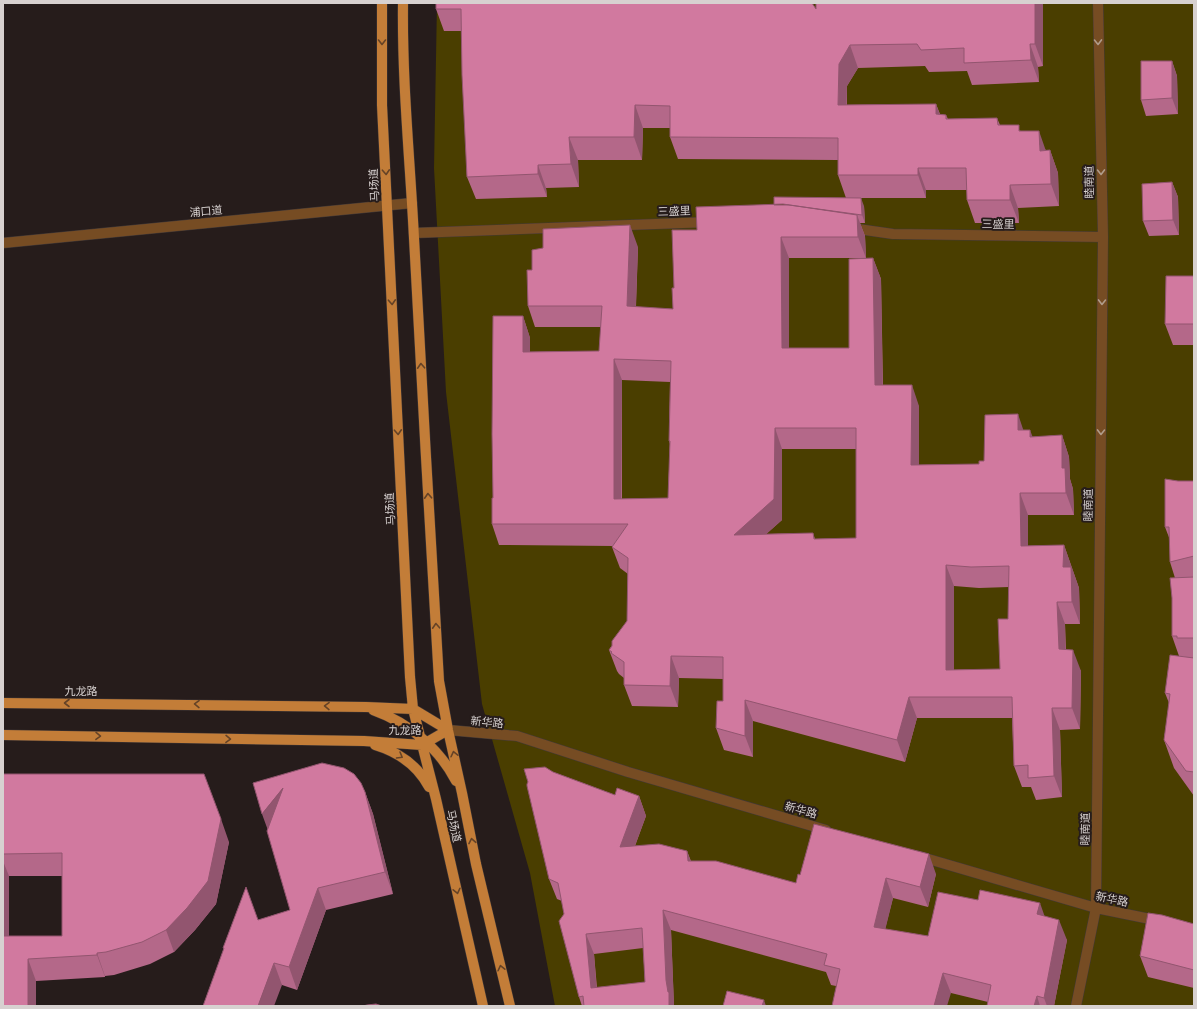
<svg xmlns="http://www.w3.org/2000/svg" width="1197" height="1009" font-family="'Playfair Display','Noto Sans SC',serif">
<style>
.green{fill:#4a3e00}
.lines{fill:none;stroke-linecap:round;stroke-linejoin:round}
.minor-casing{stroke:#423938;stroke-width:11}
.major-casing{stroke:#423938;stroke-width:11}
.minor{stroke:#764c23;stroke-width:10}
.major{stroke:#c37d38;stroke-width:10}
.wall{fill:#b46889;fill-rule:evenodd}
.shaded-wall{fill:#92556f}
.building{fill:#d1799f;stroke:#92556f;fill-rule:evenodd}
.oneway{stroke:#654327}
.oneway2{stroke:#b09c8b}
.labels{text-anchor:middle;stroke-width:4;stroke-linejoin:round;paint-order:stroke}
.street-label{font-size:11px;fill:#d7d1d0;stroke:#261c1b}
</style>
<rect width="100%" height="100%" fill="#261c1b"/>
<path class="green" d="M437 3H1194V1006H555L530 873 482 704 446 392 434 168Z"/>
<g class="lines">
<g class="minor-casing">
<path id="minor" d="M851 228 893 234 1103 237
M414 233 710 222
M3 243 412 203
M448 730 517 736 628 772 826 830
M918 856 1096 908 1160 921
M1076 1006 1096 908 1103 237 1098 3"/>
</g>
<g class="major-casing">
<path id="major" d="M382 3V105L410 677 413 709 436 799 483 1006
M403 3C402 82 410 160 414 238 422 386 430 533 439 681L448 730 462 793 476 864 510 1006
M3 703 366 707 413 709 448 730 422 745 364 741 3 735
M373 710C409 723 439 748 456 781
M375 745C398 752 418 766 429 787"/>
</g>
<use href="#minor" class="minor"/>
<use href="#major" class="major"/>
</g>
<path class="wall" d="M816 3H1043V66L1038 67 1039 82 972 85 967 71 929 72 925 66 858 68 847 86V105L936 104 940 114 946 115 948 119 997 118 1000 125 1021 131 1046 150H1050L1058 173 1059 206 1018 208 1019 223H975L967 200V190H926V198H846L838 175V160L678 159 670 137V128H643L642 160H578L579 187 546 188 547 197 476 199 467 177 461 31H444L436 9H816Z
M1172 61 1177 76 1178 114 1146 116 1141 100Z
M1172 182 1178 197 1179 235 1149 236 1143 221Z
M864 206 865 223H860L865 236 866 258H789V348H849L873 258 881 279 883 385 919 406V465L979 464 984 461 1023 430 1032 437 1062 435 1069 457 1070 479 1073 489 1074 515H1028V546L1064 545 1079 588 1080 624H1065L1066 650 1081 671 1080 729 1060 730 1062 797 1036 800 1031 787H1022L1014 766 1012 718H917L905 762 753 721V757L724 750 716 728 723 701V679L679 678 678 707 632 706 624 685V678L619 674 617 671 609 650 627 621 628 574 620 568 612 547 613 546 499 545 492 524 493 498 523 316 530 338V352L599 351 601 327H535L528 306 532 270 638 247 636 307 673 309 674 288 697 230ZM622 380 670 382 669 441 670 444 668 498 622 499ZM782 449H856V538L815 539 813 533 766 534 782 520ZM954 586 979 588 1009 587 1008 619 1000 669 954 670Z
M1194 276V345H1173L1165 324Z
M1178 481H1194V796L1174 768 1164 740 1169 703 1165 693 1179 656 1172 636 1175 578 1170 562V540L1165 527Z
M553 772 615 795 639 796 646 816 635 846 687 851 691 861 796 883 800 875 936 874 928 907 893 898 885 929 928 936 1045 916 1067 940 1054 1006H987L988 1002 951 993 836 986 831 985 826 972 671 930 674 1006H582L579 997 562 901 557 899 549 879ZM643 948 645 982 597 988 594 954Z
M3 774 229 842 216 904 195 930 174 952 150 964 114 975 105 976V977L36 981V1006H3ZM9 876H62V936H9Z
M365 792 373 814 393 894 326 910 297 990 282 985 224 949 223 948 258 920 290 910Z
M1194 924V988L1148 977 1140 956Z"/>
<path class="shaded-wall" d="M1035 3H1043V66L1035 44Z
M1030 44 1038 67 1039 82 1031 60Z
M850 45 858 68 847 86 846 127 838 105 839 64Z
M1172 61 1177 76 1178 114 1172 98Z
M936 104 944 126 936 114Z
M635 105 643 128 642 160 634 137Z
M1039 131 1047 154 1040 151Z
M569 137 578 160 579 187 571 164Z
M1050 150 1058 173 1059 206 1051 184Z
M538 165 546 188 547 197 538 174Z
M918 168 926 190V198L918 175Z
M1172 182 1178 197 1179 235 1173 220Z
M1010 185 1018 208 1019 223 1010 200Z
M861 198 864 206 865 223 862 215Z
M857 215 865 236 866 258 858 237Z
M630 225 638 247 635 328 627 306Z
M781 237 789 258V369L782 348Z
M873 258 881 279 883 407 875 385Z
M523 316 530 338V373L523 352Z
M614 359 622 380 621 520 614 499Z
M912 385 919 406V486L911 465Z
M1018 414 1025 435 1018 430Z
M775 428 782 449V520L742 556 734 535Z
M1030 430 1038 451 1030 437Z
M1062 435 1069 457 1070 479 1073 489 1074 515 1066 493 1062 468Z
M1020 493 1028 515V567L1021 546Z
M1064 545 1079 588 1080 624 1072 602 1063 567Z
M946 565 954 586V691L946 670Z
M1057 602 1065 624 1066 671 1059 649Z
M1073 650 1081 671 1080 729 1072 708Z
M671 656 679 678 678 707 670 686Z
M909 697 917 718 905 762 897 740Z
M745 700 753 721V757L745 736Z
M1052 708 1060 730 1062 797 1054 776Z
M283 788 270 836 262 814Z
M365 792 373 814 393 894 385 872Z
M639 796 646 816 627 867 620 847Z
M221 819 229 842 216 904 195 930 174 952 166 930Z
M687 851 694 871 688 861Z
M929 854 936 874 928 907 920 887Z
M3 861 9 876V958L3 943Z
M886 878 893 898 881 947 874 927Z
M318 888 326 910 297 990 289 967Z
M1040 903 1047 923 1037 914Z
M663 910 671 930 674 1006H669L666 980Z
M1059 920 1067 940 1054 1006H1047L1044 998Z
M586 934 594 954 598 1006 591 988Z
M97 953 105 976V977L97 955Z
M28 959 36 981V1006H28Z
M274 963 282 985 274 1006H258Z
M943 973 951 993 947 1006H934Z
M1037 996 1040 1006H1034Z
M764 1000 766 1006H762Z"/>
<path class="building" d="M436 3H812L816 9V3H1035V44H1030L1031 60 964 63V48L921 50 917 44 850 45 839 64 838 105 936 104V114L946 115V119L997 118 998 125H1019V131H1039L1040 151 1050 150 1051 184 1010 185V200H967L966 168H918V175H838V138L670 137V106L635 105 634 137H569L571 164 538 165V174L467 177 462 75 461 9H436Z
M1141 61H1172V98L1141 100Z
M1172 182 1173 220 1143 221 1142 184Z
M774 197 861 198 862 215 789 205H774Z
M783 204 857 215 858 237H781L782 348H849V259L873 258 875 385H912L911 465 979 464V461H984L985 415 1018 414V430H1030V437L1062 435V468H1065L1066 493H1020L1021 546 1064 545 1063 567H1071L1072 602H1057L1059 649 1073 650 1072 708H1052L1054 776 1028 778V765L1014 766 1012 697H909L897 740 745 700V736L716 728 717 701H723V657L671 656 670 686 624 685V662L611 653 612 652 609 650 612 646V641L627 621 628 558 612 547 628 524H492V498H493L492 434 493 316H523V352L599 351 602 306H528L527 270H532V250L543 248V229L630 225 627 306 673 309 672 288H674L672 230H697L696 207ZM614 359 671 361 669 441H670L668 498 614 499ZM775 428H856V538L814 539 813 533 734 535 774 499ZM946 565 971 567 1009 566 1008 619H998L1000 669 946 670Z
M1166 276H1194V324H1165Z
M1165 479 1178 481H1194V556L1170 562 1169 527H1165Z
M1194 577V638H1177V636H1172V598L1170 578Z
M1170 655 1194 658V772L1186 771 1164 740 1170 694 1165 693Z
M322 763 344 768 354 774 361 783 365 792 385 872 318 888 289 967 274 963 258 1006H203L224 948H223L246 887 258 920 290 910 267 831 283 788 262 814 253 783Z
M545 767 553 772 615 795 617 788 639 796 620 847 659 844 687 851 688 861H716L796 883 798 874 800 875 814 824 929 854 920 887 886 878 874 927 928 936 938 892 978 900 980 890 1040 903 1037 914 1059 920 1044 998 1037 996 1034 1006H987L991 985 943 973 934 1006H832L840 969 824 965 827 954 663 910 666 980 668 992H669V1006H584L583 996 579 997 559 921 564 914 558 883 549 879 527 786V784L528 782 524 769ZM642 928 645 982 591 988 586 934Z
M3 774H204L221 819 208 881 187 908 166 930 142 942 106 952 97 953V955L28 959V1006H3V936H62V853L3 854Z
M1148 913 1162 915 1194 924V970L1140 956Z
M727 991 764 1000 762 1006H723Z
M376 1004 382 1006H363L367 1005Z"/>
<defs><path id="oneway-chevron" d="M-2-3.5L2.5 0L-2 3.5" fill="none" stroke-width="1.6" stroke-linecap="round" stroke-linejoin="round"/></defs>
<g class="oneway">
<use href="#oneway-chevron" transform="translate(382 42) rotate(90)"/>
<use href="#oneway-chevron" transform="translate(386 172) rotate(87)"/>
<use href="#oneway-chevron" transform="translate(392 302) rotate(87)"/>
<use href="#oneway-chevron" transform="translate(421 366) rotate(-93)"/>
<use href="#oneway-chevron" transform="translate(398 432) rotate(87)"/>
<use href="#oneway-chevron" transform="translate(428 496) rotate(-93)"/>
<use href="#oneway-chevron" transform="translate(436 626) rotate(-93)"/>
<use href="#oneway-chevron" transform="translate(67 703) rotate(-180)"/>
<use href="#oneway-chevron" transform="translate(197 704) rotate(-179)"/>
<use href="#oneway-chevron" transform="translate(327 706) rotate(-179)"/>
<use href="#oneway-chevron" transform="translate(98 736) rotate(1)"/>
<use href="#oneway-chevron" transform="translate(228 739) rotate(1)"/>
<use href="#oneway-chevron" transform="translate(454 754) rotate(-103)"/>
<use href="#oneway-chevron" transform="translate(400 756) rotate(30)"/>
<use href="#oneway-chevron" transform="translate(472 841) rotate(-101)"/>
<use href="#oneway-chevron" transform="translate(457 891) rotate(77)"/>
<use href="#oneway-chevron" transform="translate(501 968) rotate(-103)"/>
</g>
<g class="oneway2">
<use href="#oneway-chevron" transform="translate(1098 42) rotate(89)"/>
<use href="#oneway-chevron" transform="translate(1101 172) rotate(89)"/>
<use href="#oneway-chevron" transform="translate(1102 302) rotate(91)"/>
<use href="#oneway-chevron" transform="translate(1101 432) rotate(91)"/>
</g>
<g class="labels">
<g class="street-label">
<text transform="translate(1089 182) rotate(-91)" y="4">睦南道</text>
<text transform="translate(374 185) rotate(-93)" y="4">马场道</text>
<text transform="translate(206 211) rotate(-5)" y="4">浦口道</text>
<text transform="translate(674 211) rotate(-2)" y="4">三盛里</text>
<text transform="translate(998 224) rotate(1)" y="4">三盛里</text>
<text transform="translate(1088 505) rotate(-89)" y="4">睦南道</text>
<text transform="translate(390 509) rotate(-93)" y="4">马场道</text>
<text x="81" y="695">九龙路</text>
<text transform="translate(487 722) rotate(5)" y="4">新华路</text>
<text x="405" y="734">九龙路</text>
<text transform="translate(801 810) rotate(16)" y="4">新华路</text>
<text transform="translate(454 826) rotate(77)" y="4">马场道</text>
<text transform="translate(1085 829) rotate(-89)" y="4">睦南道</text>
<text transform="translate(1112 899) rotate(12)" y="4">新华路</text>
</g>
</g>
<rect width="1197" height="1009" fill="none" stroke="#d7d1d0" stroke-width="8"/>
</svg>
